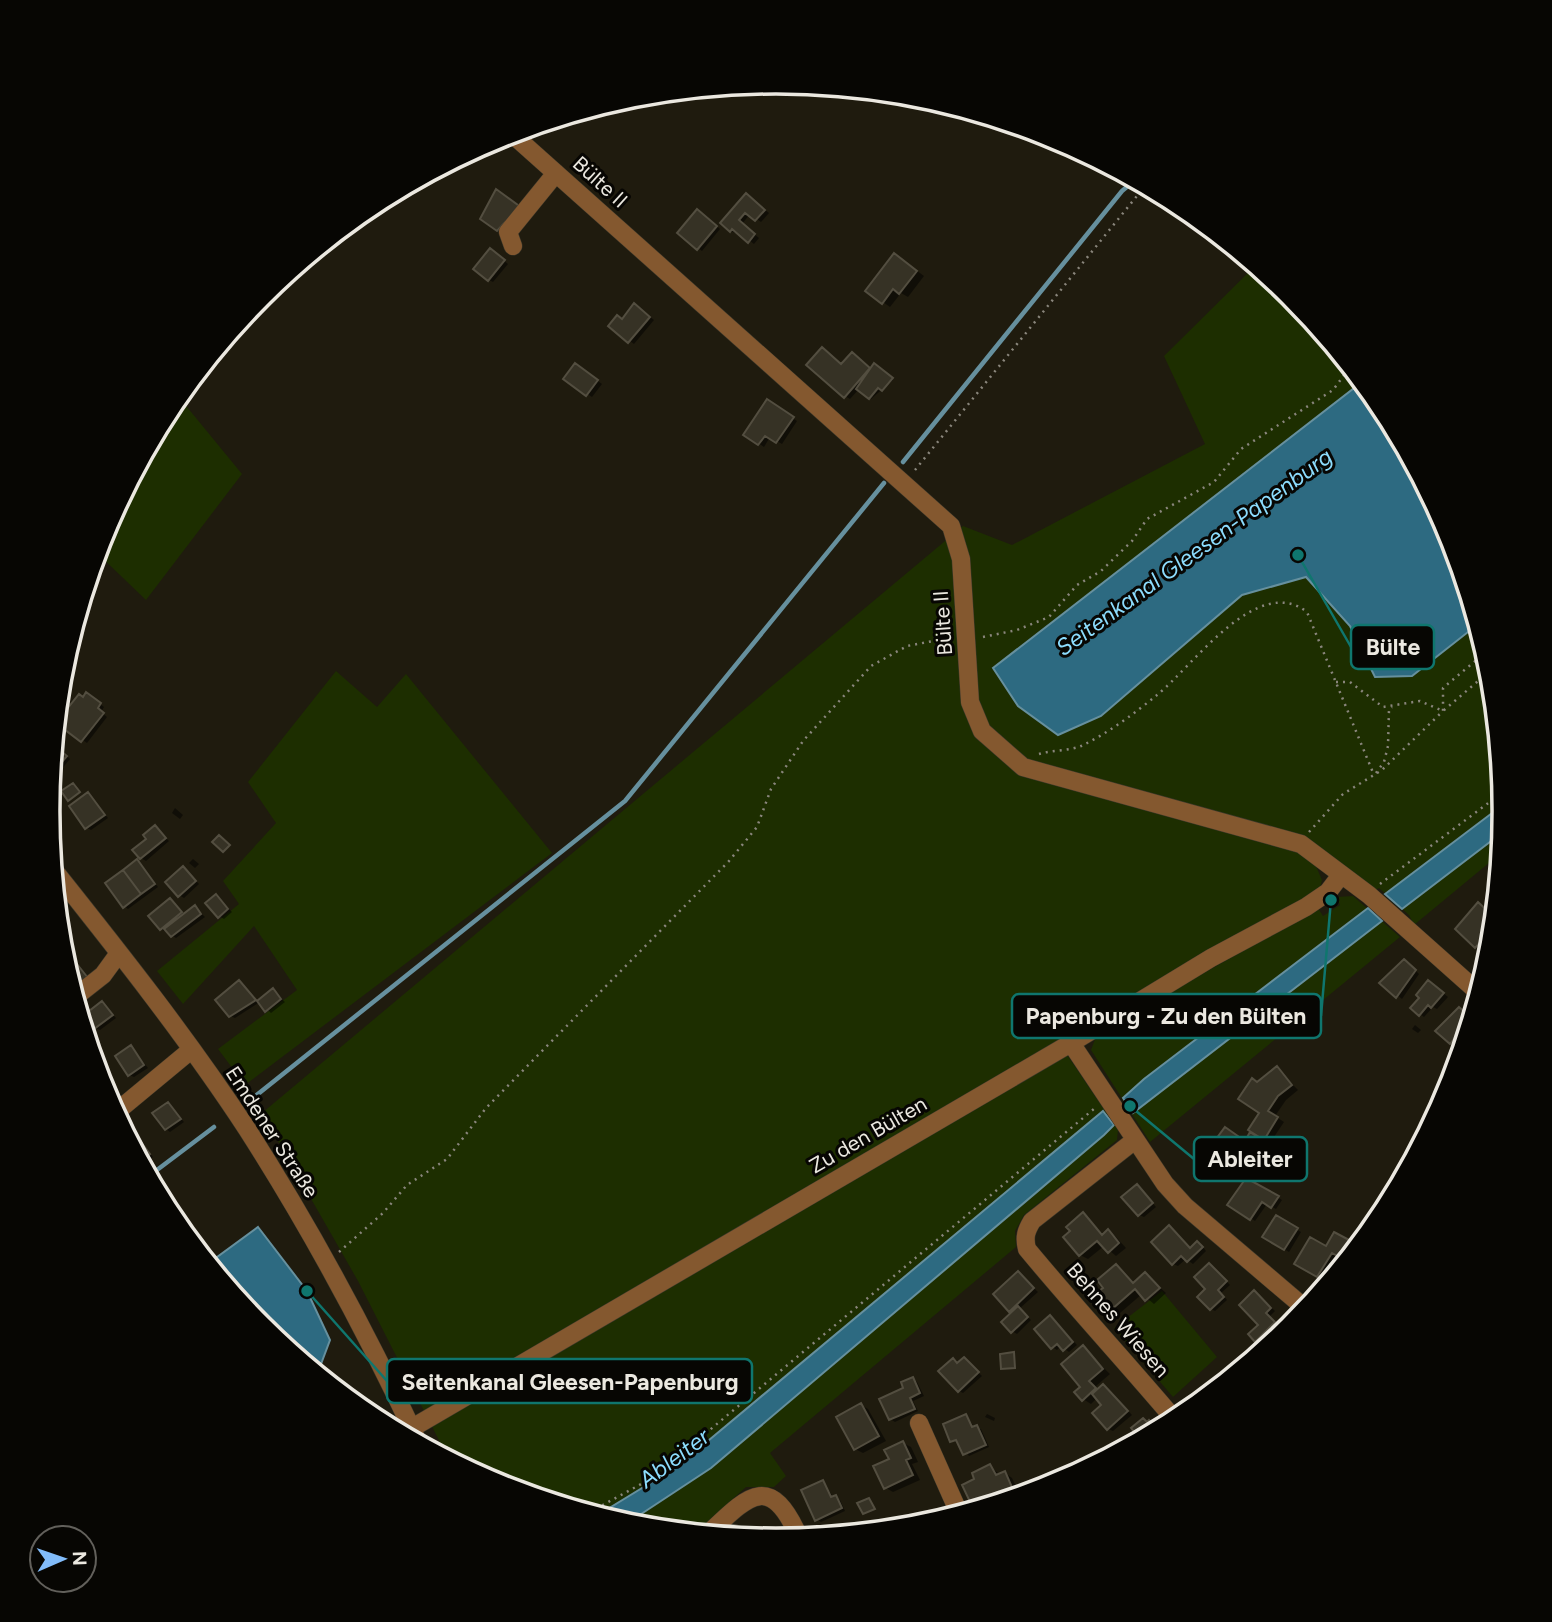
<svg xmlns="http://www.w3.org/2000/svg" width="1552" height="1622" font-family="Figtree,sans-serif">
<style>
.green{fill:#1d2e00}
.water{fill:#2d6a81;stroke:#66909e;stroke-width:2}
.shadow{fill:#0007}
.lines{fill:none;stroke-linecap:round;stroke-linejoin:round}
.stream{stroke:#66909e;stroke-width:4.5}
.building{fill:#363225;stroke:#534e40;stroke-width:2}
.minor-casing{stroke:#3c382b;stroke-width:19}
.path{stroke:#8a867c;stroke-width:2.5;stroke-dasharray:2 5;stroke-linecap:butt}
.minor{stroke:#84582f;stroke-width:18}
.labels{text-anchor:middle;stroke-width:6;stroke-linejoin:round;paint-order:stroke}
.street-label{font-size:21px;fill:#ebe8e0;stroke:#070603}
.water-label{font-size:23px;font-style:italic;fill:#8cdcfd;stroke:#070603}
.rim{fill:none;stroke:#ebe8e0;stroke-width:3.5}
.leader{fill:none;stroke:#0f766e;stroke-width:2.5}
.callout-dot{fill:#0f766e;stroke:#070603;stroke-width:2.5}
.callout{fill:#070603;stroke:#0f766e;stroke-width:2.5}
.callout-label{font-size:23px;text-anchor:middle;font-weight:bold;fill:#ebe8e0}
</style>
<rect width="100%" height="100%" fill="#1f1b0e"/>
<path class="green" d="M1255 266 1292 296 1362 382 993 668 1101 716 1242 595 1306 577 1350 626 1376 677 1412 675 1477 625C1499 697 1508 779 1501 853L1414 925 1409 915 1379 888 1375 890 1324 856 1316 866 1322 880 1318 896 1059 1043 1118 1130 1117 1140 1024 1215 1015 1231 1016 1247 770 1453 786 1476 774 1487H746L696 1532 633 1526 497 1484 448 1458 358 1281 262 1113 963 526 1012 545 1205 444 1164 356Z
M178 396 242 474 146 600 97 553 103 532Z
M336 671 377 707 406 674 552 853 245 1085 218 1049 297 990 254 926 183 1004 157 971 239 904 223 881 276 823 248 782Z
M1353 896 1400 937 1150 1142 1091 1050 1097 1034 1318 908 1323 916 1340 905 1336 897Z
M1162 1291 1217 1357 1173 1397 1114 1328Z"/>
<path class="water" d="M1362 382 1382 406 1449 532 1477 625 1412 676 1375 677 1350 626 1306 577 1242 595 1101 716 1058 735 1018 706 993 668Z
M1504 804 1503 832 1402 909 1385 894Z
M1368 908 1382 921 1133 1113 1123 1098 1144 1079Z
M1103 1111 1114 1125 1104 1135 711 1468 626 1524 598 1515 678 1466Z
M258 1227 307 1291 330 1340 321 1364 312 1368 260 1326 209 1263Z"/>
<path class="shadow" d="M578 113 561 129 550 122Z
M750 198 769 213 761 222 750 214 742 224 759 238 754 244 737 231 735 233 731 231Z
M702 214 720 229 702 251 698 248Z
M495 253 508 264 493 282 489 280Z
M901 259 924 276 908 297 901 293 890 307 883 302Z
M639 308 654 320 634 344 610 326Z
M827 351 842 365 857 356 872 370 875 365 893 380 871 399 859 389 850 399 845 396Z
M580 368 602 384 592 397 565 379Z
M767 401 797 421 782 444 770 437 764 447 745 434Z
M91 697 104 707 101 712 107 717 87 743 59 723 83 698Z
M54 745 70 759 50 783Z
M88 794 108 818 91 830 87 828Z
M175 808 183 815 180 819 172 813Z
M155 827 169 841 146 861 141 858Z
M193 859 199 864 195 868 189 863Z
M137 861 158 887 128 909 124 906Z
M183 868 199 884 184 898 179 895Z
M216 896 232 912 224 919 219 916Z
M170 900 185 915 195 907 205 917 176 938 161 929Z
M1483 907 1494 917 1492 936 1481 949 1476 946Z
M1409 964 1419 974 1402 999 1382 983Z
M239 982 258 1002 273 991 285 1002 271 1013 260 1002 235 1018 230 1016Z
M1433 985 1448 997 1437 1009 1433 1007 1424 1017 1420 1014 1422 997Z
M102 1003 116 1018 100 1030 95 1028Z
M1464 1012 1471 1018 1467 1031 1455 1045 1451 1042Z
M1415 1025 1421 1030 1418 1033 1412 1029Z
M131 1047 148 1068 134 1077 129 1075Z
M1277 1069 1298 1090 1286 1100 1275 1116 1284 1122 1256 1164 1246 1158 1236 1173 1229 1169 1261 1112 1258 1084Z
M168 1104 184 1122 170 1132 166 1129Z
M135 1136 153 1157 143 1165 130 1140Z
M1137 1186 1156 1207 1144 1217 1139 1215Z
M1269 1192 1282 1200 1276 1209 1267 1204 1255 1221 1230 1205Z
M1083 1215 1104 1235 1108 1232 1115 1236 1126 1248 1116 1256 1104 1246 1088 1259 1080 1255 1065 1238Z
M1277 1217 1301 1232 1289 1252 1265 1237Z
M1169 1227 1191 1249 1202 1246 1206 1251 1193 1264 1186 1259 1178 1266 1173 1264Z
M1335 1234 1357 1247 1346 1259 1340 1255 1325 1280 1297 1263 1326 1249Z
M1116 1266 1135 1283 1145 1274 1166 1293 1154 1304 1142 1294 1120 1313 1112 1309 1106 1288Z
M1214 1268 1230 1285 1221 1293 1227 1300 1215 1311 1211 1309 1208 1289Z
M1018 1273 1038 1292 1019 1309 1031 1320 1017 1334 1012 1331 1014 1312 1010 1310Z
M1255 1292 1275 1311 1269 1317 1278 1326 1261 1343 1256 1340 1260 1325Z
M1051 1317 1077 1345 1069 1352 1061 1346 1057 1350 1052 1347Z
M1282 1329 1285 1331 1274 1341 1271 1338Z
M1083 1348 1110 1374 1096 1386 1099 1390 1103 1386 1108 1389 1132 1415 1113 1431 1108 1429 1103 1405 1097 1398 1091 1404 1083 1399Z
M964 1359 982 1376 963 1393 959 1391 953 1360 959 1364Z
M913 1379 917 1382 924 1396 913 1401 918 1411 895 1422 890 1419Z
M861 1405 868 1409 886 1441 863 1453 855 1449Z
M987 1414 995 1418 994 1421 985 1417Z
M966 1416 975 1428 981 1429 989 1447 969 1456 959 1442 952 1441Z
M903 1443 911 1447 918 1462 912 1464 920 1480 893 1492 886 1488 891 1460Z
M990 1466 1000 1475 1005 1473 1012 1478 1020 1495 1006 1499 1003 1497 980 1507 973 1503 977 1480Z
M1056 1480 1059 1482 1034 1491Z
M823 1482 834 1498 840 1500 845 1511 821 1522 817 1519Z
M776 1536 782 1539H769Z"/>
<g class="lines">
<path class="stream" d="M903 462 1122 191 1135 180
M253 1098 625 801 884 483
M149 1176 214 1127"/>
</g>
<path class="building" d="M496 189 522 208 509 225 505 222 497 231 480 219Z
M746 193 765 210 755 221 745 213 739 220 755 234 748 243 732 229 730 232 720 223Z
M697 209 717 226 697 250 677 233Z
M490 248 505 260 488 281 473 269Z
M894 253 917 271 899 294 893 289 882 304 865 291Z
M634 303 650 317 628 343 608 326 617 315 622 319Z
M822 347 841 364 852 352 870 368 844 398 806 365Z
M575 363 598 380 586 396 563 379Z
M874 363 893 378 882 391 878 388 869 399 856 389Z
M767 399 794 417 776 443 765 436 758 445 743 435Z
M86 692 101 703 98 708 104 713 81 742 56 723 79 694 83 697Z
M54 745 67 756 51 775Z
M73 783 80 792 68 801 61 791Z
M88 792 105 815 85 829 69 806Z
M155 825 166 838 140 859 132 850 146 839 143 835Z
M219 835 230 845 223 852 212 842Z
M137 859 155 884 141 894 123 870Z
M183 866 196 881 178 897 165 882Z
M123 870 141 894 123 908 105 883Z
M216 894 228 909 218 918 205 903Z
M170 898 182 912 160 930 148 916Z
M1478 902 1494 917 1493 928 1475 948 1455 929Z
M195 905 201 914 171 937 164 929Z
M73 959 88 978 73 990 65 966Z
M1404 959 1416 970 1396 998 1379 983Z
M239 980 256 1000 229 1017 215 1000Z
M1428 980 1444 993 1431 1008 1428 1005 1419 1016 1410 1008 1419 998 1416 995Z
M273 988 281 999 265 1012 257 1001Z
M102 1001 113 1015 94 1029 84 1015Z
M1459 1007 1471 1018 1450 1044 1435 1031Z
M131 1045 144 1065 128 1076 115 1056Z
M1277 1066 1292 1085 1278 1096 1268 1111 1278 1117 1264 1140 1248 1130 1259 1113 1238 1099 1252 1078 1257 1082Z
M168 1102 181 1119 165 1130 152 1113Z
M1225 1127 1245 1141 1250 1132 1262 1140 1247 1161 1238 1155 1228 1170 1205 1154Z
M135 1134 150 1154 141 1161 129 1139Z
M1246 1178 1279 1196 1271 1208 1262 1202 1250 1220 1227 1205Z
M1137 1184 1153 1203 1138 1216 1121 1197Z
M1083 1212 1102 1235 1108 1229 1119 1243 1108 1253 1097 1241 1079 1256 1063 1237 1070 1231 1066 1227Z
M1276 1215 1298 1228 1284 1250 1262 1237Z
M1169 1225 1190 1248 1197 1241 1203 1247 1187 1262 1181 1256 1172 1265 1151 1242Z
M1334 1232 1351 1241 1341 1258 1332 1253 1317 1277 1294 1264 1310 1237 1326 1246Z
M1209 1263 1227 1281 1218 1290 1224 1297 1210 1310 1197 1297 1205 1289 1194 1277Z
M1116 1264 1133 1283 1145 1272 1160 1288 1145 1301 1135 1289 1111 1310 1096 1293 1103 1288 1097 1280Z
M1018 1271 1034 1288 1009 1312 993 1294Z
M1254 1290 1271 1308 1266 1313 1275 1322 1255 1342 1248 1334 1258 1325 1239 1305Z
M1018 1306 1028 1317 1011 1333 1001 1322Z
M1050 1315 1073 1342 1063 1351 1057 1344 1051 1349 1034 1329Z
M1083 1345 1103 1369 1089 1381 1096 1388 1082 1401 1074 1392 1080 1387 1061 1364Z
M1014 1352 1015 1368 1001 1369 1000 1354Z
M964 1357 979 1372 958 1392 938 1371 953 1358 957 1363Z
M913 1377 920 1393 910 1398 915 1409 889 1420 879 1399 903 1388 901 1382Z
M1103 1384 1128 1411 1107 1430 1092 1413 1101 1405 1092 1394Z
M861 1403 879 1436 854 1450 836 1417Z
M966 1414 972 1427 977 1425 986 1445 963 1455 956 1440 950 1442 943 1424Z
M1143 1418 1147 1422 1149 1420 1158 1429 1130 1444 1127 1440 1135 1433 1131 1428Z
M903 1441 911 1458 906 1460 913 1475 884 1489 873 1466 889 1459 884 1450Z
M990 1464 996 1475 1005 1471 1014 1492 1001 1498 998 1492 971 1504 962 1485 974 1479 972 1473Z
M823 1480 831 1497 836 1495 842 1508 815 1521 801 1490Z
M869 1498 875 1509 863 1514 857 1503Z"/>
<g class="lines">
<g class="minor-casing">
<path id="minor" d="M511 133 951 526 961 559 970 702 982 731 1023 767 1301 844 1369 895 1479 993
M513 246 508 232 556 173
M53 869C120 953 188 1039 247 1129 311 1229 368 1335 418 1442
M75 997 103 975 119 953
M1071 1043 1165 1184 1185 1206 1306 1309
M115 1113 191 1050
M1135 1140 1032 1221C1026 1231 1024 1237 1027 1249 1075 1307 1126 1362 1175 1420
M919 1423 959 1513
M412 1428 1071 1043 1211 958 1306 907 1328 892 1341 875
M709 1533C749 1495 770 1472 799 1537"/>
</g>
<path class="path" d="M915 470 1145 186
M983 637 1017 630 1049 617 1077 585 1101 571 1132 541 1147 519 1214 482 1241 449 1333 390 1350 367
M1336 682H1350L1383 707 1420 701 1443 711 1491 670
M1039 754C1052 750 1069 751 1081 746 1107 734 1135 713 1157 695 1193 666 1257 573 1307 612L1374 775
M1376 773 1384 762 1388 746 1389 709 1392 707
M1309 832 1343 794 1382 770 1443 711V688L1486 652
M50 841 62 855
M1380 884 1503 792
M339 1252 383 1213 407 1185 447 1159 486 1108 729 861 757 827 771 789 803 741 871 666 907 646 949 638
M590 1512 643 1483 675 1459 1095 1108"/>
<use href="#minor" class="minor"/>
</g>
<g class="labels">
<g class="street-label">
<text transform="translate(600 182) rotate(42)" y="7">Bülte II</text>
<text transform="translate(943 623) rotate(-94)" y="7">Bülte II</text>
<text transform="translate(272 1132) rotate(57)" y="7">Emdener Straße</text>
<text transform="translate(868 1135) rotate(-30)" y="7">Zu den Bülten</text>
<text transform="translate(1118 1320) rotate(49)" y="7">Behnes Wiesen</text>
</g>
<g class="water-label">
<text transform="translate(1194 552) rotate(-36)" y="8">Seitenkanal Gleesen-Papenburg</text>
<text transform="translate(674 1458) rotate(-37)" y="8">Ableiter</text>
</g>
</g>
<path d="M0 0H1552V1622H0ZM776 94H776A716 716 0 0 1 1492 810V812A716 716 0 0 1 776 1528H776A716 716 0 0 1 60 812V810A716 716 0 0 1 776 94Z" fill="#070603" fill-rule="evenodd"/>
<path class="rim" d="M776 94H776A716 716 0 0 1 1492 810V812A716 716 0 0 1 776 1528H776A716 716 0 0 1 60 812V810A716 716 0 0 1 776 94Z"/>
<path class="leader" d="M1298 555L1351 647M1331 900L1321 1016M1130 1106L1194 1159M307 1291L387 1381"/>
<g class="callout-dot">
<circle cx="1298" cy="555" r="7"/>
<circle cx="1331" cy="900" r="7"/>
<circle cx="1130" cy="1106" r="7"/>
<circle cx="307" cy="1291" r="7"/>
</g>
<g class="callout">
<rect x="1351" y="625" width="83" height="44" rx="7"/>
<rect x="1012" y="994" width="309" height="44" rx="7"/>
<rect x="1194" y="1137" width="113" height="44" rx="7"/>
<rect x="387" y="1359" width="365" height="44" rx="7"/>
</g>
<g class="callout-label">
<text x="1393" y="655">Bülte</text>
<text x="1166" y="1024">Papenburg - Zu den Bülten</text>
<text x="1250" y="1167">Ableiter</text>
<text x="570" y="1390">Seitenkanal Gleesen-Papenburg</text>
</g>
<g transform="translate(63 1559) rotate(88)"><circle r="33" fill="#070603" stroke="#62605b" stroke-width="2"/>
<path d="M0-5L12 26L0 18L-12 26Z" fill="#82bcfa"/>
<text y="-10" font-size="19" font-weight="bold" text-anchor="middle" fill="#ebe8e0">N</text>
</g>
</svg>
